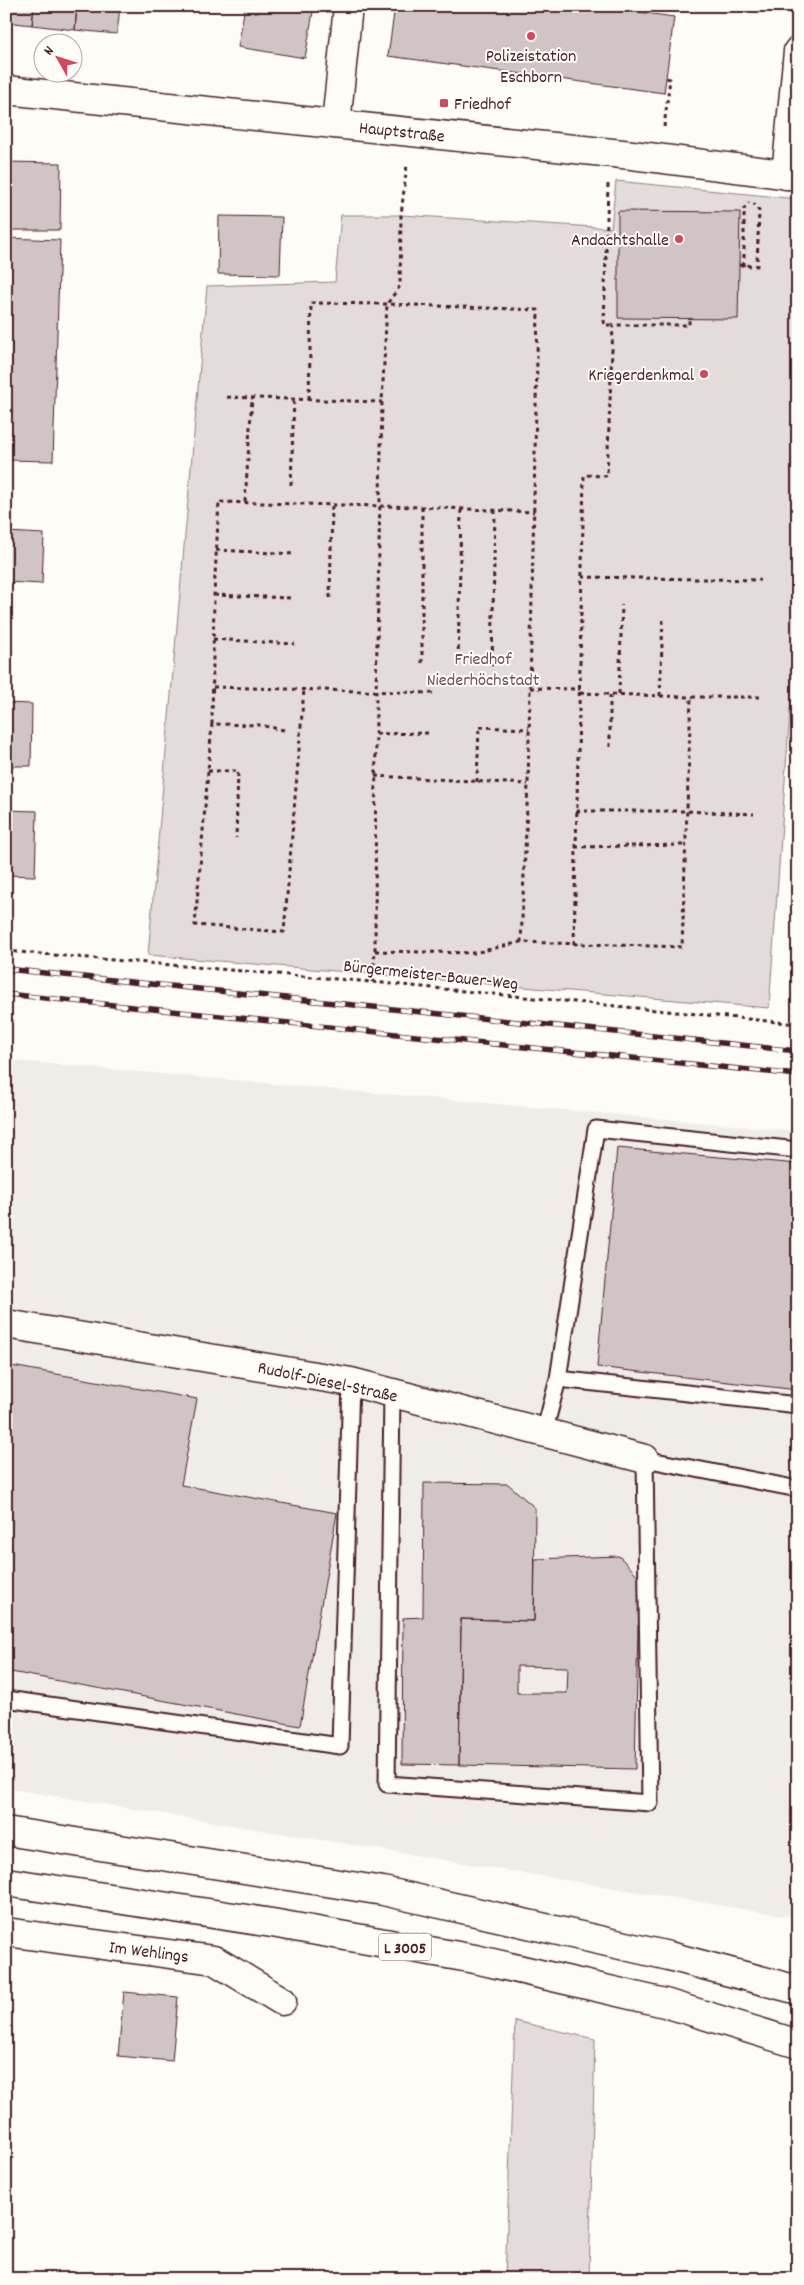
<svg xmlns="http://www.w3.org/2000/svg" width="804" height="2285" font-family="Dekko,sans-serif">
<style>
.built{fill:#f0ece8}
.green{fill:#e3dcda;stroke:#967e82}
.building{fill:#d0c5c4;stroke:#4a1f2b;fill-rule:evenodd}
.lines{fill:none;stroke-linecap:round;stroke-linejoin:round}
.lane-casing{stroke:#4a1f2b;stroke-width:19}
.street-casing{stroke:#4a1f2b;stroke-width:31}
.secondary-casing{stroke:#4a1f2b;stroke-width:31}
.highway-casing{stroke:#4a1f2b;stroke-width:31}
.path{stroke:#4a1f2b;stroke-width:3;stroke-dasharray:4 4;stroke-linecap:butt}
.lane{stroke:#fdfcf7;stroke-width:15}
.street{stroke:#fdfcf7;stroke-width:28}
.secondary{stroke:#fdfcf7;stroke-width:28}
.highway{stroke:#fdfcf7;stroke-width:28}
.rail-casing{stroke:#4a1f2b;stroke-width:5.5}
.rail{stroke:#fdfcf7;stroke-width:4;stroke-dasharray:11;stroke-linecap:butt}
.poi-dot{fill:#d1495b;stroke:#fdfcf7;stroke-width:2}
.labels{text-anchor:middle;stroke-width:4;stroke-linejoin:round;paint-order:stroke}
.shield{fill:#fdfcf7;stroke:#806168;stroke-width:1}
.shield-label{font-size:16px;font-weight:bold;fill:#4a1f2b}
.poi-label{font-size:18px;fill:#4a1f2b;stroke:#fdfcf7;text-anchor:end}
.street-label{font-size:18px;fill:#4a1f2b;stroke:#fdfcf7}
.park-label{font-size:18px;fill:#704e57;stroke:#fdfcf7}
</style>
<rect width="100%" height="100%" fill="#fdfcf7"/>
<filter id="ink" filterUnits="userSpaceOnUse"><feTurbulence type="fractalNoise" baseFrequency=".02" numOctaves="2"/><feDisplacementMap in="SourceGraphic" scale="10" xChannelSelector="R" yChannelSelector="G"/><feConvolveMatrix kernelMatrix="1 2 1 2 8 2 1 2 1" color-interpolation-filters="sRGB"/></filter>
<g filter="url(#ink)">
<path class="built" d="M6 1060 798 1131V1918L6 1788Z"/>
<path class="green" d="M616 181 798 199V597L769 1008 148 955 207 286 335 282 341 215H401L611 228Z
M515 2021 595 2039 589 2279H505Z"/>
<path class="building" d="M6 6H34L32 25 6 22Z
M34 6H77L75 30 32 25Z
M77 6H120L117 34 75 30Z
M245 6H314L305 58 238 47Z
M395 6H597L674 17 664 93 388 56Z
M6 162 61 163 60 230H6Z
M618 211 740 212 738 319 618 318Z
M219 216 282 217 280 275 218 274Z
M6 238 60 240 53 461 6 460Z
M6 532 44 534 42 584 6 582Z
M6 703 32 704 31 766H6Z
M6 810 37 811 35 876 6 875Z
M617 1148 798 1164V1390L597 1367Z
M6 1365 197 1399 181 1485 337 1513 300 1726 6 1671Z
M424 1483 508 1484 535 1508 534 1621 461 1619 459 1765 402 1764 403 1618 423 1617Z
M619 1556 644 1582 642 1626 638 1625 635 1769 459 1765 461 1619 534 1621 535 1559ZM517 1666 568 1667 567 1693H517Z
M124 1992 178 1997 172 2061 118 2056Z"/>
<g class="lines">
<g class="lane-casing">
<path id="lane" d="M558 1379 798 1405
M392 1394 387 1784 650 1803 645 1459 798 1489
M544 1433 558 1379 596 1129 798 1150
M6 1699 340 1746 351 1382"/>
</g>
<g class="street-casing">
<path id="street" d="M336 124 348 6
M786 175 798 51
M6 1324 351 1382 645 1459
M6 1932 214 1960 282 2001"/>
</g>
<g class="secondary-casing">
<path id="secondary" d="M6 90 632 155 798 176"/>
</g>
<g class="highway-casing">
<path id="highway" d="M6 1831 383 1891 669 1956 798 1990
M6 1882 272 1923 475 1959 665 2003 798 2044"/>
</g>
<path class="path" d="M664 127 670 79 666 78
M608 184 604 325H613
M739 265 757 266 759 211 754 204
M744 266V209L749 202
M227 397 382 402
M309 399 311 303 387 304 538 310 528 784 521 942
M291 485 294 399
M245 502 252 398
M422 507V665
M216 550 295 554
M582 577 760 580
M214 595 290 598
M330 598 332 504
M213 639 295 644
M458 666 461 509
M492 666 495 510
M213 687 433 693
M530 688 580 689
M580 693 691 697H761
M619 694 622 605
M660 696 663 618
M212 724 195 925 284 932 304 689
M284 730 260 725 212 724 214 595 219 502 422 507 534 512
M376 734 428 733
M610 747V693
M208 771H238L236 838
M375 776 528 784
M477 782 479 727 529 729
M576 811H685L754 814
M575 847 685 845
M574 944 584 475 607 476 613 325H689V318
M6 951 372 982 798 1024
M375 951 474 953 521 942 682 947 691 697
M372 982 375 951 376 692 382 402 387 304 400 286 401 215 407 164
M795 1024 798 966"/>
<use href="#lane" class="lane"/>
<use href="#street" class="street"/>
<use href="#secondary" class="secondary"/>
<use href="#highway" class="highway"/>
<g class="rail-casing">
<path id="rail" d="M6 969 798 1051
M6 994 798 1075"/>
</g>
<use href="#rail" class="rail"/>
</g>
</g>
<g class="poi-dot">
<circle cx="531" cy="36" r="5"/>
<rect x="439" y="98" width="10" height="10" rx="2.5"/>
<circle cx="679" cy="239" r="5"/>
<circle cx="704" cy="374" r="5"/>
</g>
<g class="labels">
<rect class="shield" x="379" y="1933.5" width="52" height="27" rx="4"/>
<g class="shield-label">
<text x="405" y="1953">L 3005</text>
</g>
<g class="poi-label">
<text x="531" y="61" text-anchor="middle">Polizeistation<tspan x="531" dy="21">Eschborn</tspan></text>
<text x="454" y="109" text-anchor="start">Friedhof</text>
<text x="669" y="245">Andachtshalle</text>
<text x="694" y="380">Kriegerdenkmal</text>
</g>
<g class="street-label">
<text transform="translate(402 131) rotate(6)" y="6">Hauptstraße</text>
<text transform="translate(431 974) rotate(6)" y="6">Bürgermeister-Bauer-Weg</text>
<text transform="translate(328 1381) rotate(12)" y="6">Rudolf-Diesel-Straße</text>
<text transform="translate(149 1951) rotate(7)" y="6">Im Wehlings</text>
</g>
<g class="park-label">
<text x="483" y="664">Friedhof<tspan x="483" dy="21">Niederhöchstadt</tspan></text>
</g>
</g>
<rect width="804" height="2285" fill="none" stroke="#fdfcf7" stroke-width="25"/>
<rect x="12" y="12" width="779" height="2260" fill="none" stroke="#4a1f2b" stroke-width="2" filter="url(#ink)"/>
<g transform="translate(58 58) rotate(309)"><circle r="24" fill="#fdfcf7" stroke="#b5a4a5"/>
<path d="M0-4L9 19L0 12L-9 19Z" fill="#d1495b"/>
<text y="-8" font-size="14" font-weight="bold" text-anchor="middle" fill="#4a1f2b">N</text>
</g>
</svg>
